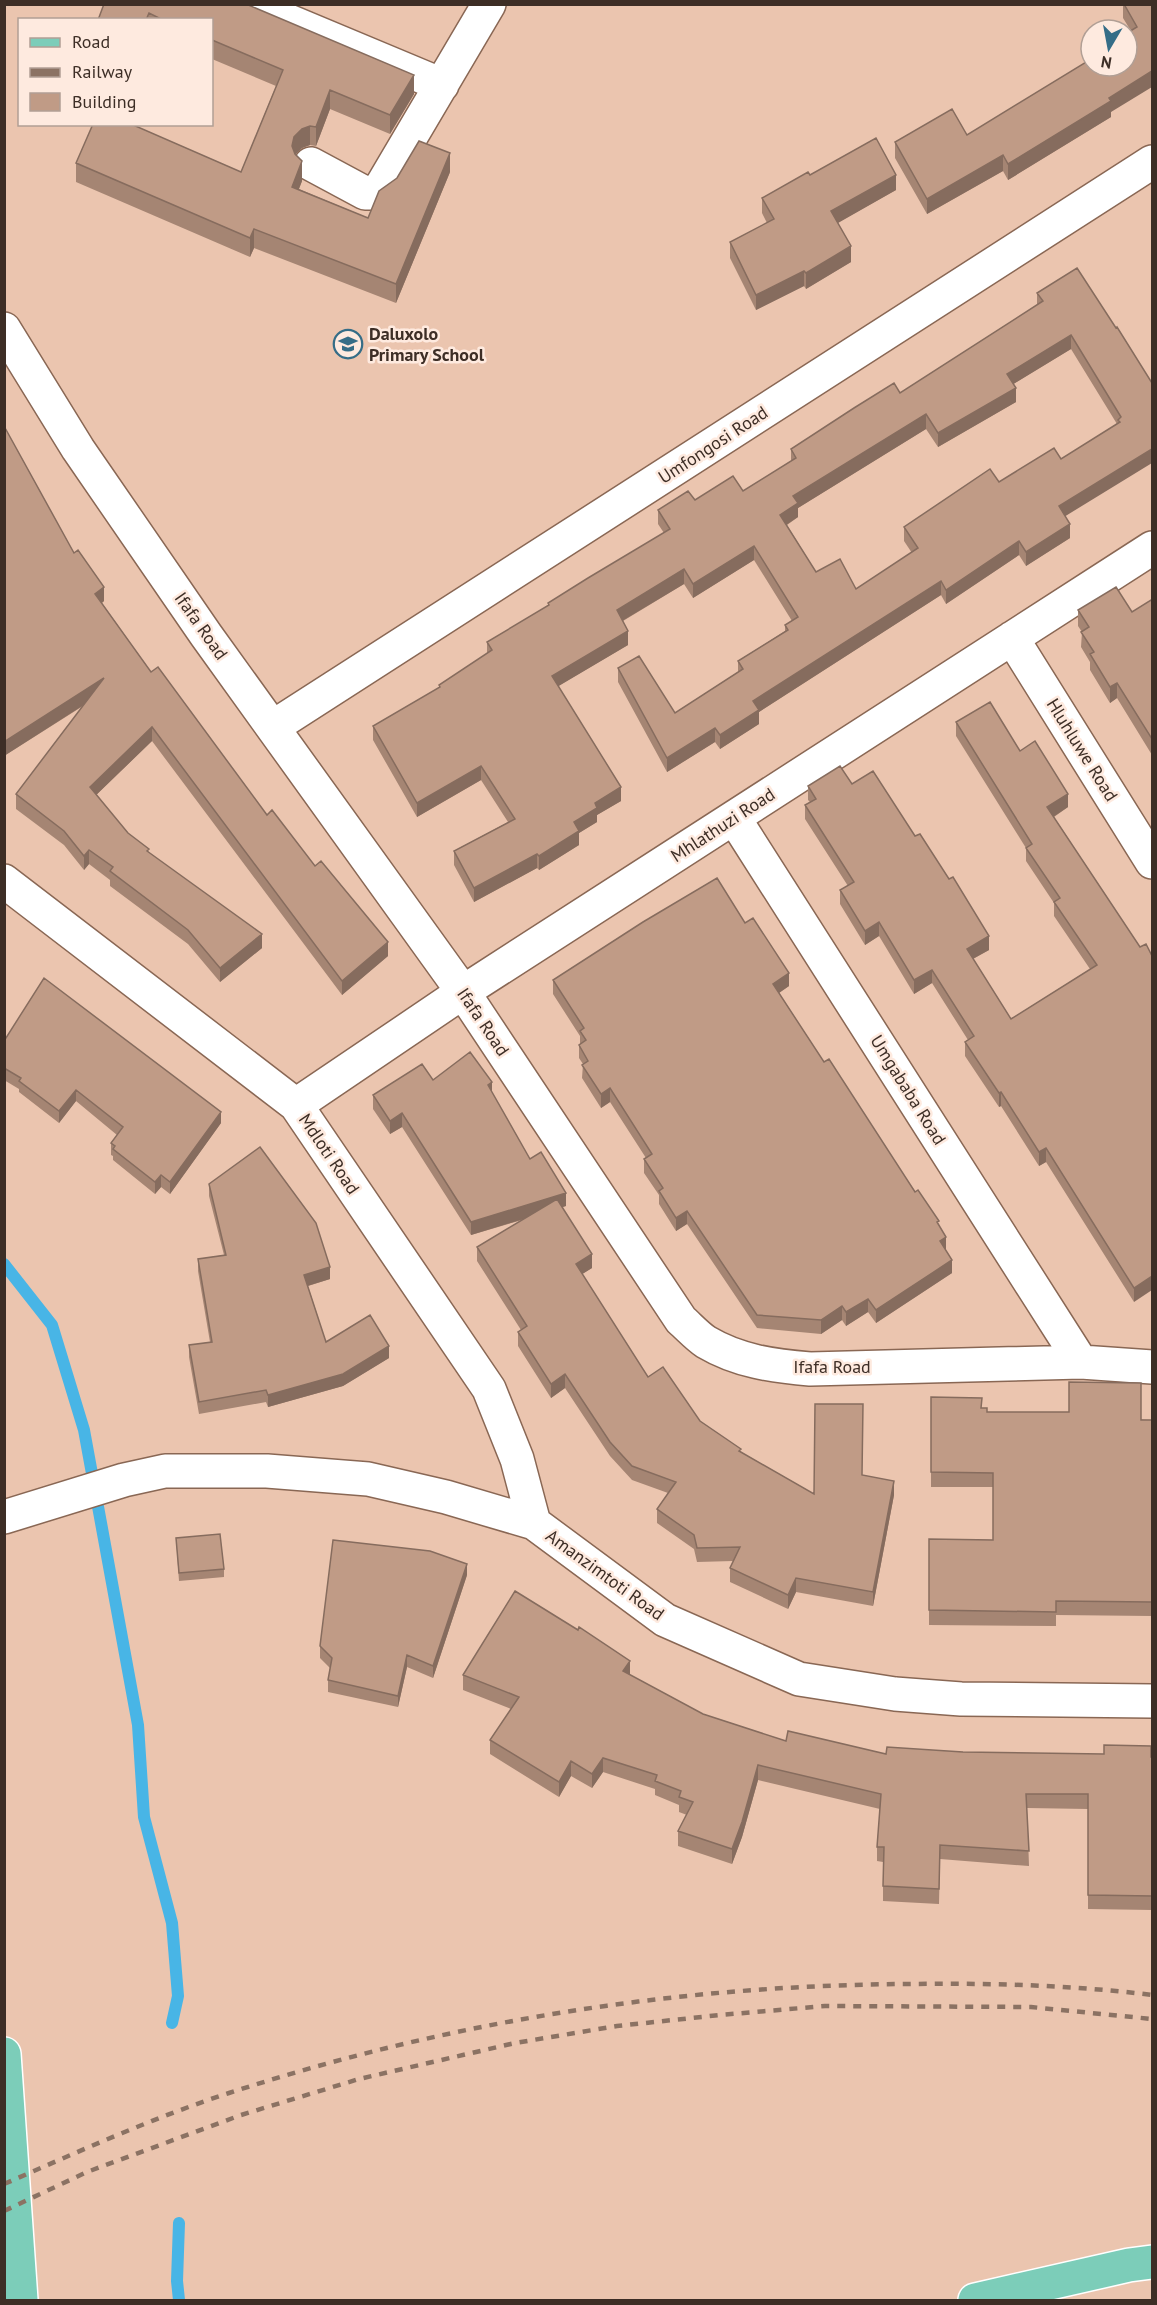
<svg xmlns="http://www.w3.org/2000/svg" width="1157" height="2305" font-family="'PT Sans',sans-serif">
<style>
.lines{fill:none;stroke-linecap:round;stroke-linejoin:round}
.stream{stroke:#48b5e6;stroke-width:12}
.minor-casing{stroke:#896754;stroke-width:36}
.major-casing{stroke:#fff;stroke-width:36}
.minor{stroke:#fff;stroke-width:33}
.major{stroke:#7ccdb9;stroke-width:33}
.rail{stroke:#8b7263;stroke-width:4.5;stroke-dasharray:8 8;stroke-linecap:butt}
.wall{fill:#a58573;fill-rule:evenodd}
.shaded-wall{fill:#866c5e}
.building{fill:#c09b86;stroke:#866c5e;stroke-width:1.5;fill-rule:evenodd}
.labels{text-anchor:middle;stroke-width:5;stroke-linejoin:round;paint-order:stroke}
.poi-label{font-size:18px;font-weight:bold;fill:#3d2e26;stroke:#feeadf;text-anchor:start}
.street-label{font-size:18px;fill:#3d2e26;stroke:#feeadf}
</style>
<rect width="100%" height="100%" fill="#ebc5af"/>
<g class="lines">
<path class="stream" d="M4 1264 52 1325 84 1430 138 1725 144 1817 172 1923 178 1996 172 2023
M179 2223 177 2281 179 2300"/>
<g class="minor-casing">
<path id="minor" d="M248 4 442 85
M311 164 365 193H372L381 187 489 4
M4 329 78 449 206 635 463 992 681 1320C689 1327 697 1336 706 1342 738 1361 773 1366 810 1369L1081 1362 1152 1367
M1012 638 1152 862
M273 727 1152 162
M734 818 1081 1362
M4 881 296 1105 489 1389 517 1459 534 1523
M296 1105 463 992 1152 548
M4 1517 124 1480 165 1471H267L368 1479 446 1497 534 1523 665 1620 799 1679 895 1694 961 1699 1152 1701"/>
</g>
<g class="major-casing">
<path id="major" d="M4 2054 21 2300
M975 2300 1129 2265 1152 2262"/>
</g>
<use href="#minor" class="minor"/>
<use href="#major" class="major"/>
<path class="rail" d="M4 2184C78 2152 152 2118 229 2093 450 2021 679 1985 910 1984 991 1983 1072 1985 1152 1995
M4 2211 87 2172 241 2115 359 2079 515 2043 617 2026 720 2015 825 2006 1031 2007 1152 2019"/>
</g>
<path class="wall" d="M104 4H246L414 94 390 134 330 109 316 146 310 145 302 148 295 155 302 181 299 189 368 218 450 172 396 303 254 248 250 257 76 182V163L93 125 91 124H131L241 172 276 86 212 59V20H98Z
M1123 4H1152L1111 112V117L1008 180 1003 171 927 214 895 158V142L967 135 1127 66 1131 31 1123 18Z
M810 175 896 190 837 223 851 262 806 289 804 286 756 310 730 258V242L767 223 762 213V198Z
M1037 293 1116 328 1152 383 1065 516 1070 538 1026 566 1019 555 946 604 941 595 759 712V724L720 749 715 742 667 772 618 682V668L675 713 738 672V661L785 631V625L792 621 754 560 693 598 684 584 623 621 628 645 558 686 621 801 597 815V822L579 833V845L539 870 537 868 474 902 454 865V851L508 822 481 780 417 817 373 740V726L439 688V685L487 654V642L548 606V603L664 533 658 524V510L695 500 743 491 791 461V449L900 393 1037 305ZM1071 349 1117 424 1061 459 999 482 904 527V541L912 553 856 589 816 572 787 525 798 517V508L926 429 938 447 1016 402 1013 384Z
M4 426 74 553 104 601 102 603 151 672 267 815 315 866 388 956 342 995 152 741 96 795 128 833 149 852 262 948 220 982 188 944 110 886V880L89 864 84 870 64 845 16 809V794L83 706 4 756Z
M1152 602V755L1117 698 1110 703 1090 670V662L1081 647 1082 632 1078 626V610L1132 612Z
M956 722 1020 751 1068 807 1054 817 1140 947 1134 1302 1046 1162 1039 1166 1001 1106 999 1107 965 1056V1042L968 1040 932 983 914 994 879 936 865 945 840 904V890L848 886 805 819V805L810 802 808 800V786L852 784 915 836 989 950 973 959 1011 1019 1090 969 1054 916V903L1026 861V848L956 736Z
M745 923 789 986 779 993 824 1062 939 1225 952 1273 876 1323 868 1312 846 1326 842 1320 821 1334 757 1328 687 1224 676 1231 659 1204V1195L644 1173V1159L646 1158 610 1102 601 1108 582 1078 583 1064 579 1058V1045L580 1044V1036L553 994V980Z
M4 1041 221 1123 170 1194 161 1187 155 1194 113 1160V1156L111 1155V1143L117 1135 76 1101 59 1123 19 1092V1089L4 1080Z
M433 1080 492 1093 530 1159 566 1206 562 1207 592 1268 582 1274 648 1377 700 1421 741 1452 814 1494 862 1475 894 1495 873 1606 796 1592 788 1609 730 1582V1568L733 1561 697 1562 694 1549 657 1523V1509L668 1493 632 1480 610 1456 565 1388 551 1398 518 1346V1332L521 1330 477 1261V1247L522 1220 471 1235 402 1127 390 1134 373 1109V1095Z
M209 1184 330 1279 308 1286 326 1342 389 1358 343 1386 268 1407 266 1402 199 1414 189 1357V1345L210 1342 198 1271V1259L224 1255 209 1196Z
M931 1397 981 1408 987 1412 1152 1420V1616L1056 1615V1626L929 1625V1539L993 1540V1487H931Z
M176 1538 224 1569V1577L179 1581Z
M467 1575 433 1678 407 1667 398 1707 328 1692V1680L330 1668 320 1658V1646Z
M463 1675H630L703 1714 786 1741 886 1754 963 1752 1152 1757V1910L1088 1909V1809L1027 1808 1029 1866 940 1859 939 1904 883 1901V1862L877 1861V1847L880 1809 758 1780 742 1837 732 1864 678 1846V1831L687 1815 679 1812V1805L655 1795V1789L603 1772 592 1788 571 1776 559 1797 490 1754V1740L511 1709 463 1690Z"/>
<path class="shaded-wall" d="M1152 71V87L1111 112V117L1008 180V164L1109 98Z
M414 75V94L390 134V115Z
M330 90V109L316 146V127Z
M310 126V145L302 148 294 156 292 146 294 137 302 129Z
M450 153V172L396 303V284Z
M1003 155V171L927 214V199Z
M302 161V181L292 206V187Z
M896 175V190L831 227V211Z
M254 229V248L250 257V238Z
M851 246V262L806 289V273Z
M804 271V286L756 310V295Z
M1071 335V349L1007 388V374Z
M1016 388V402L938 447V433Z
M926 414V429L798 508V517L780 529V515L793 496Z
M1152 449V463L1059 520V506Z
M1070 524V538L1026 566V552Z
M1019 541V555L946 604V590Z
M754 546V560L693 598V584Z
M684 569V584L617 624V610Z
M941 581V595L759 712V724L720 749V735L753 701Z
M104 587V601L95 608V594Z
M628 631V645L552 690V676Z
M104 678V692L4 756V742Z
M1117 683V698L1110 703V687Z
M152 727V741L90 801V787Z
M715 728V742L667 772V758Z
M481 766V780L417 817V803Z
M621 787V801L597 815V822L579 833V845L539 870V856L595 803Z
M1068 794V807L1047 821V807Z
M89 850V864L84 870V856Z
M537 854V868L474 902V888Z
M879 922V936L865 945V931Z
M262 934V948L220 982V968Z
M989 936V950L967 962V949Z
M388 942V956L342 995V981Z
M932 970V983L914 994V980Z
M789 973V986L773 997V984Z
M492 1082V1095L488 1085Z
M610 1088V1102L601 1108V1094Z
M76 1090V1101L59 1123V1111Z
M1001 1092V1106L999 1107V1093Z
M221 1112V1123L170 1194V1182Z
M402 1113V1127L390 1134V1121Z
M1046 1148V1162L1039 1166V1152Z
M161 1175V1187L155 1194V1182Z
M566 1193V1206L471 1235V1222Z
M687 1211V1224L676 1231V1218Z
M946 1237V1251L940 1241Z
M592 1254V1268L576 1278V1264Z
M952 1260V1273L876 1323V1310Z
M330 1267V1279L304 1287V1275Z
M1152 1276V1290L1134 1302V1288Z
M868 1299V1312L846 1326V1312Z
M842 1306V1320L821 1334V1320Z
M389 1346V1358L343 1386 268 1407V1395Z
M565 1374V1388L551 1398V1384Z
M894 1481V1495L873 1606V1592Z
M467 1564V1575L433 1678V1666Z
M796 1578V1592L788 1609V1595Z
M407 1655V1667L398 1707V1696Z
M630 1661V1676L623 1671Z
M603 1758V1772L592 1788V1774Z
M571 1761V1776L559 1797V1782Z
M758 1765V1780L742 1837 732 1864V1849Z"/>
<path class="building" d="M104 4H246L414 75 390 115 330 90 316 127 310 126 302 129 294 137 292 146 295 154 302 161 292 187 368 218 379 191 397 178 419 141 450 153 396 284 254 229 250 238 76 163 93 124H131L241 172 283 70 212 40V20H163L149 13 146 20H98Z
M1124 4H1152V71L1109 98 1111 101 1008 164 1003 155 927 199 895 142 952 109 967 135 1091 59V66H1127V33L1137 27Z
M876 138 896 175 831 211 851 246 806 273 804 271 756 295 730 242 774 219 762 198 808 172 810 175Z
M1077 268 1116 328 1117 327 1152 383V449L1059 506 1070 524 1026 552 1019 541 946 590 941 581 753 701 759 710 720 735 715 728 667 758 618 668 639 656 675 713 743 669 738 661 788 630 785 625 798 617 754 546 693 584 684 569 617 610 628 631 552 676 621 787 595 803 597 808 574 822 579 831 539 856 537 854 474 888 454 851 515 819 481 766 417 803 373 726 440 687 439 685 492 650 487 642 549 605 548 603 588 578 670 529 658 510 688 491 695 500 733 476 743 491 796 458 791 449 854 408 894 383 900 393 1043 301 1037 293ZM1071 335 1121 417 1118 420 1120 422 1061 459 1054 448 999 482 990 469 904 527 918 548 856 589 840 559 816 572 780 515 798 503 793 496 926 414 938 433 1016 388 1007 374Z
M4 426 74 553 78 550 104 587 95 594 151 672 158 667 267 815 272 810 315 866 321 861 388 942 342 981 152 727 90 787 128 833 149 849 147 851 262 934 220 968 188 930 110 871 113 867 89 850 84 856 64 831 16 794 104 678 4 742Z
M1116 587 1132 612 1151 600 1152 602V739L1117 683 1110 687 1090 654 1094 652 1081 632 1089 627 1078 610Z
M990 702 1020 751 1035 741 1068 794 1047 807 1140 947 1146 944 1152 956V1276L1134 1288 1046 1148 1039 1152 1001 1092 999 1093 965 1042 974 1036 932 970 914 980 879 922 865 931 840 890 854 882 805 805 816 799 808 786 840 766 852 784 873 771 915 836 920 834 949 879 953 877 989 936 967 949 1011 1019 1097 965 1054 902 1060 898 1026 848 1032 844 956 722Z
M717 878 745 923 753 918 789 973 773 984 824 1062 829 1059 915 1192 918 1190 939 1221 937 1222 946 1237 940 1241 952 1260 876 1310 868 1299 846 1312 842 1306 821 1320 757 1315 687 1211 676 1218 659 1191 663 1188 644 1159 652 1154 610 1088 601 1094 582 1065 588 1061 579 1045 586 1040 580 1031 584 1028 553 980 643 922Z
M44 978 221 1112 170 1182 161 1175 155 1182 113 1149 115 1146 111 1143 123 1127 76 1090 59 1111 19 1081 21 1078 4 1068V1041Z
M470 1052 492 1082 488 1085 530 1159 541 1152 566 1193 471 1222 402 1113 390 1121 373 1095 422 1064 433 1080Z
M260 1147 316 1223 330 1267 304 1275 326 1342 370 1315 389 1346 343 1374 268 1395 266 1390 199 1402 189 1345 212 1342 198 1259 226 1255 209 1184Z
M557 1199 592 1254 576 1264 648 1377 663 1367 700 1421 741 1449 739 1451 814 1494 815 1404H863L862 1475 894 1481 873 1592 796 1578 788 1595 730 1568 740 1547 697 1548 694 1535 657 1509 676 1482 632 1466 610 1442 565 1374 551 1384 518 1332 527 1326 477 1247Z
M1069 1382 1141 1383V1420H1152V1602L1056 1601V1612L929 1610V1539L993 1540V1473L931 1472V1397L982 1398 981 1408H987V1412H1069Z
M220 1534 224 1569 179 1573 176 1538Z
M333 1540 430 1551 467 1564 433 1666 407 1655 398 1696 328 1680 332 1658 320 1646Z
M515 1591 578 1630 579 1627 630 1661 623 1671 703 1714 786 1741 788 1731 886 1754 887 1747 963 1752 1104 1754V1745L1151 1746V1757H1152V1896L1088 1895V1794H1026L1029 1851 940 1845 939 1889 883 1886 884 1847H877L881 1794 758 1765 742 1822 732 1849 678 1831 693 1802 679 1797 681 1791 655 1781 657 1775 603 1758 592 1774 571 1761 559 1782 490 1740 519 1697 463 1675Z"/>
<defs>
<g id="school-ring" transform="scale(1.5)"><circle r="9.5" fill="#feeadf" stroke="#356d87" stroke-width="1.5"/><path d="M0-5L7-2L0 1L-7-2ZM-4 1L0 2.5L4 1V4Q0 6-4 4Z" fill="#356d87"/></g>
</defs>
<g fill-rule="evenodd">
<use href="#school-ring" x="348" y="344"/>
</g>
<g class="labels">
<g class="poi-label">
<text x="369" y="340">Daluxolo<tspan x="369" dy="21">Primary School</tspan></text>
</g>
<g class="street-label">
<text transform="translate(713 445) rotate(-33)" y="6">Umfongosi Road</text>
<text transform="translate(201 626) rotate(55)" y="6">Ifafa Road</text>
<text transform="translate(1082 750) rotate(58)" y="6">Hluhluwe Road</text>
<text transform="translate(723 825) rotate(-33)" y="6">Mhlathuzi Road</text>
<text transform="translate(483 1022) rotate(56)" y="6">Ifafa Road</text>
<text transform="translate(908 1090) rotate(58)" y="6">Umgababa Road</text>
<text transform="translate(329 1154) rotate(56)" y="6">Mdloti Road</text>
<text x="832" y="1373">Ifafa Road</text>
<text transform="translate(605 1575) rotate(36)" y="6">Amanzimtoti Road</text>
</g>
</g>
<rect width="1157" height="2305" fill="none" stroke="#3d2e26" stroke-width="12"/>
<rect x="18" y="18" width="195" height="108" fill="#feeadf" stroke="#b19f95" stroke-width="1.5"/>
<rect x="30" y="38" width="30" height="9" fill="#7ccdb9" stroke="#b19f95" stroke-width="1.5"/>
<text x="72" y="48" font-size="18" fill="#3d2e26">Road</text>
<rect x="30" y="68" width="30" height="9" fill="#8b7263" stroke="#b19f95" stroke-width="1.5"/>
<text x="72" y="78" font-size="18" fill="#3d2e26">Railway</text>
<rect x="30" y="93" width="30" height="18" fill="#c09b86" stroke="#b19f95" stroke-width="1.5"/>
<text x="72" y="108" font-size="18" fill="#3d2e26">Building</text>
<g transform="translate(1109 48) rotate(190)"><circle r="28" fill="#feeadf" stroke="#b19f95" stroke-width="1.5"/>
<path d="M0-4.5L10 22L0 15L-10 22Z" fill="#356d87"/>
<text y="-9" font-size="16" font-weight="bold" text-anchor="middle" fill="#3d2e26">N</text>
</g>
</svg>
